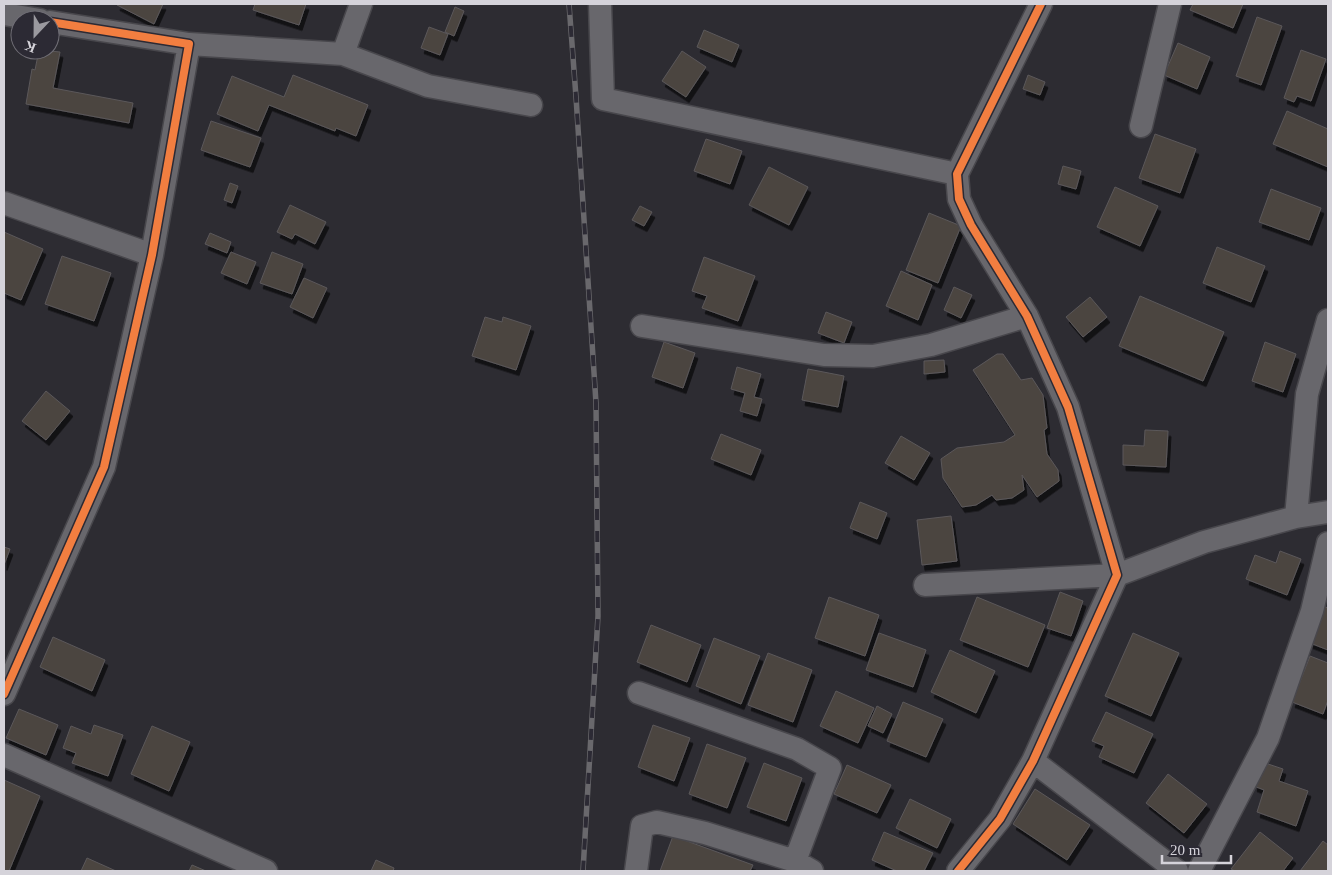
<svg xmlns="http://www.w3.org/2000/svg" width="1332" height="875" font-family="Georgia,serif">
<style>
.building{fill:#4b4440;stroke:#5b585a;filter:url(#shadow)}
.lines{fill:none;stroke-linecap:round;stroke-linejoin:round}
.minor-casing{stroke:#48474c;stroke-width:25}
.minor{stroke:#68676c;stroke-width:22}
.rail-casing{stroke:#69686c;stroke-width:5.5}
.rail{stroke:#2c2a34;stroke-width:4;stroke-dasharray:11;stroke-linecap:butt}
.cycleway-casing{stroke:#2c2a34;stroke-width:11}
.cycleway{stroke:#f27e40;stroke-width:8}
</style>
<defs>
<filter id="shadow"><feDropShadow dx="3" dy="5.5" stdDeviation="0" flood-color="#0009"/></filter>
</defs>
<rect width="100%" height="100%" fill="#2d2c32"/>
<path class="building" d="M117 4H163L154 24 117 5Z
M255 4H306L299 25 253 10Z
M1193 4H1243L1233 28 1190 10Z
M455 7 464 11 454 36 445 32Z
M1257 17 1282 26 1261 85 1236 76Z
M429 27 448 34 440 55 421 48Z
M704 30 739 45 732 62 697 47Z
M1178 43 1210 57 1197 89 1164 75Z
M39 50 60 52 53 88 133 103 129 123 26 104 32 69 35 70Z
M1301 50 1326 59 1311 101 1297 96 1294 102 1284 98Z
M682 51 706 67 686 97 662 81Z
M293 75 368 105 356 136 336 128 335 131 269 105 258 131 217 114 232 76 284 97Z
M1028 75 1045 82 1040 95 1023 89Z
M1287 111 1328 129V167L1273 144Z
M211 121 261 138 250 167 201 150Z
M1155 134 1196 149 1180 193 1139 178Z
M706 139 742 151 730 184 694 171Z
M1063 166 1081 171 1076 189 1058 184Z
M769 167 808 187 789 225 749 205Z
M230 183 238 186 232 203 224 200Z
M1115 187 1158 206 1140 246 1097 227Z
M1271 189 1321 208 1309 240 1259 222Z
M290 205 326 222 315 244 295 234 292 239 277 232Z
M640 206 652 212 644 226 632 220Z
M929 213 961 226 938 283 906 270Z
M4 232 43 249 21 300 4 293Z
M210 233 231 242 227 253 205 244Z
M1217 247 1265 266 1251 302 1203 283Z
M231 252 256 262 247 284 221 273Z
M272 252 303 264 292 294 260 283Z
M62 256 111 273 94 321 45 304Z
M704 257 755 276 738 321 702 308 707 296 692 291Z
M901 271 932 285 918 320 886 306Z
M304 278 327 288 313 318 290 307Z
M954 287 972 295 961 318 944 310Z
M1140 296 1224 332 1203 381 1119 346Z
M1090 297 1107 317 1083 337 1066 317Z
M826 312 852 322 844 343 818 333Z
M485 317 502 322 503 317 531 326 516 370 472 356Z
M664 342 695 353 683 388 652 377Z
M1265 342 1296 354 1283 392 1252 381Z
M997 354H1003L1021 380 1032 378 1043 395 1047 428 1044 430 1047 454 1058 470 1059 481 1037 497 1022 475 1024 490 1012 498 996 500 992 495 976 505 962 507 943 478 941 459 957 448 1004 442 1015 435 973 370Z
M944 360 945 372 924 374V361Z
M737 367 761 374 754 397 762 399 757 416 740 411 745 393 731 389Z
M808 369 844 376 838 407 802 400Z
M46 391 70 411 46 440 22 421Z
M1145 430 1168 431 1166 467 1123 465V445L1144 446Z
M721 434 761 450 751 475 711 459Z
M901 436 930 453 914 480 885 463Z
M860 502 887 513 877 539 850 528Z
M951 516 957 561 922 565 917 520Z
M4 547 10 549 4 565Z
M1280 551 1301 559 1287 595 1246 579 1255 555 1276 563Z
M1060 592 1083 601 1071 636 1047 628Z
M829 597 879 615 865 656 815 638Z
M977 597 1045 625 1028 667 960 640Z
M1323 606 1328 608V650L1310 643Z
M651 625 701 645 687 682 637 662Z
M879 633 926 650 913 687 866 670Z
M1133 633 1179 653 1151 716 1105 696Z
M53 637 105 660 92 691 40 667Z
M714 638 760 656 741 704 696 686Z
M950 650 995 671 976 713 931 692Z
M768 653 812 670 793 722 748 705Z
M1310 656 1328 663V700L1323 714 1292 702Z
M836 691 874 708 858 743 820 726Z
M903 702 943 719 926 757 887 741Z
M877 706 892 714 883 733 868 726Z
M19 709 58 725 46 755 6 738Z
M1106 712 1153 734 1134 773 1099 757 1104 746 1092 741Z
M94 725 123 735 108 776 72 763 76 753 63 748 71 726 91 734Z
M653 725 690 738 674 781 638 767Z
M152 726 190 742 169 791 131 774Z
M707 744 746 758 727 808 689 794Z
M1262 762 1283 769 1279 781 1308 791 1296 826 1257 812 1264 790 1254 786Z
M764 763 802 778 786 821 747 807Z
M847 765 891 785 877 813 834 794Z
M1168 774 1207 804 1184 833 1146 803Z
M4 780 40 796 9 871H4Z
M1035 789 1090 825 1067 860 1013 824Z
M910 799 951 819 937 848 896 828Z
M884 832 933 853 924 871H897L872 860Z
M1260 832 1293 858 1283 871H1235L1231 869Z
M673 836 753 865 750 871H660Z
M1323 841 1328 845V871H1300Z
M87 858 116 871H81Z
M376 860 394 868 393 871H371Z
M192 865 206 871H189Z"/>
<g class="lines">
<g class="minor-casing">
<path id="minor" d="M600 4 603 99 957 174
M4 14 40 20
M189 44 343 54 361 4
M343 54 428 86 531 105
M1141 126 1170 4
M4 203 152 255
M642 326 824 355 873 356 931 345 1027 316
M1296 517 1307 394 1328 320
M925 585 1117 575 1204 542 1296 517 1328 512
M639 693 797 749 830 768 795 861
M4 694 104 467 152 255 189 44 50 22
M4 755 266 871
M1033 761 1177 871
M636 871 642 826 657 822 705 833 795 861 812 871
M958 871 1000 819 1033 761 1117 575 1068 407 1027 316 971 225 959 199 957 174 1041 4
M1199 871 1268 738 1312 611 1328 543"/>
</g>
<use href="#minor" class="minor"/>
<g class="rail-casing">
<path id="rail" d="M569 4 576 97 596 403 598 616 583 871"/>
</g>
<use href="#rail" class="rail"/>
<g class="cycleway-casing">
<path id="cycleway" d="M4 694 104 467 152 255 189 44 50 22
M958 871 1000 819 1033 761 1117 575 1068 407 1027 316 971 225 959 199 957 174 1041 4"/>
</g>
<use href="#cycleway" class="cycleway"/>
</g>
<rect width="1332" height="875" fill="none" stroke="#d5d3da" stroke-width="10"/>
<g transform="translate(35 35) rotate(202)"><circle r="24" fill="#2c2a34" stroke="#706e76"/>
<path d="M0-4L9 19L0 12L-9 19Z" fill="#9a999f"/>
<text y="-8" font-size="14" font-weight="bold" text-anchor="middle" fill="#d5d3da">K</text>
</g>
<path d="M1162 855v8h69v-8" fill="none" stroke="#d5d3da" stroke-width="2.5"/>
<text x="1170" y="855" font-size="15" fill="#d5d3da" stroke="#2c2a34" stroke-width="4" paint-order="stroke">20 m</text>
</svg>
